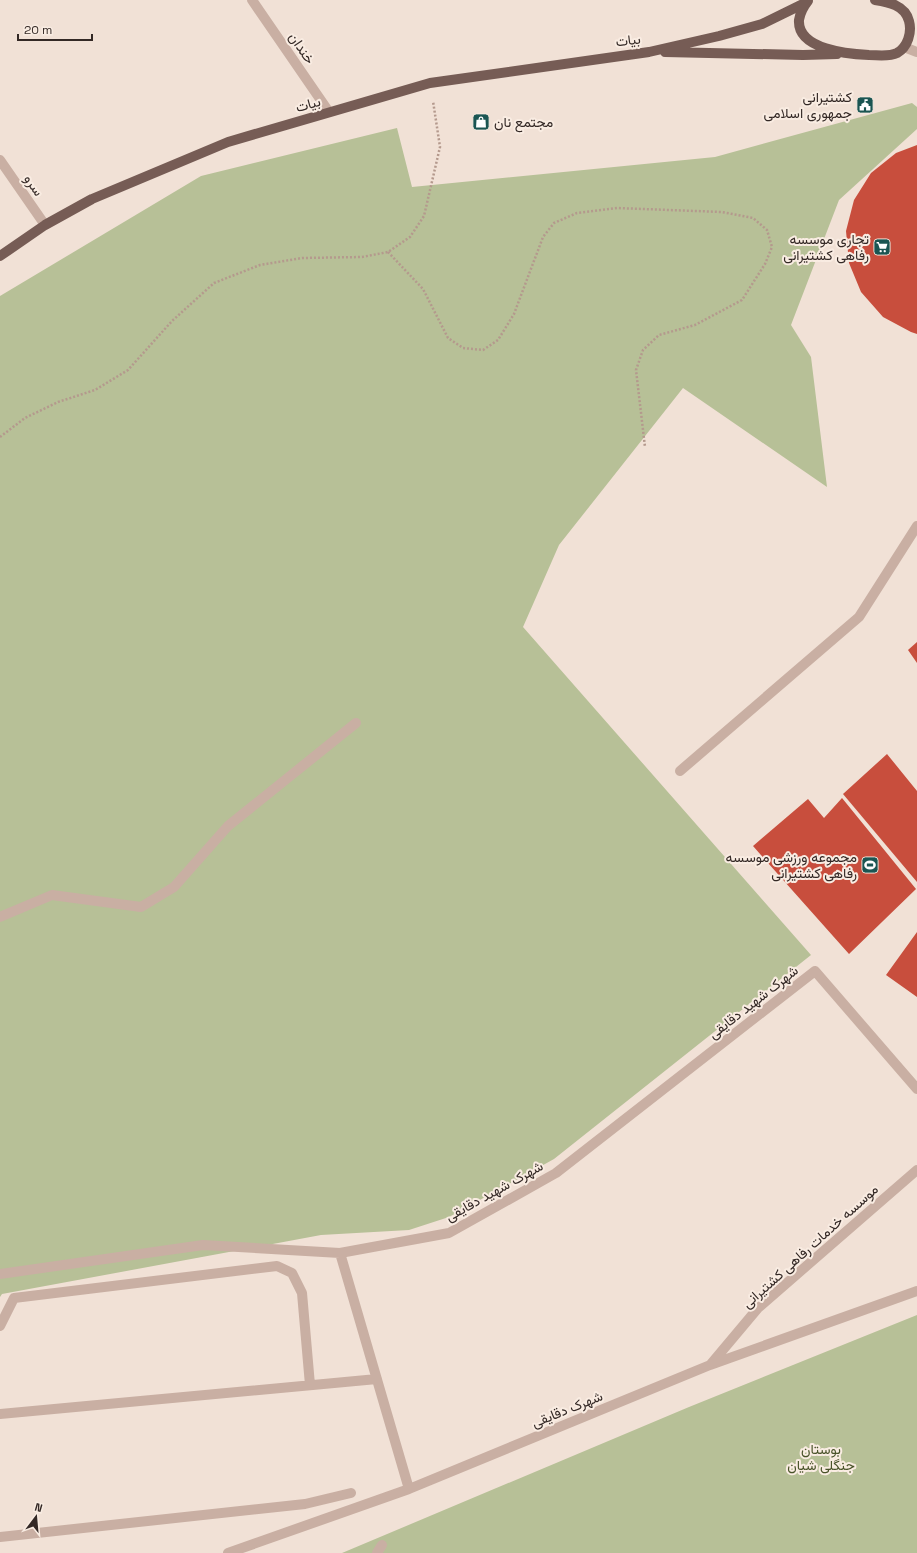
<svg xmlns="http://www.w3.org/2000/svg" width="917" height="1553" font-family="'Space Grotesk',Vazirmatn,sans-serif">
<style>
.green{fill:#b7c097}
.building{fill:#c84e3d}
.lines{fill:none;stroke-linecap:round;stroke-linejoin:round}
.path{stroke:#b4998d;stroke-width:2.5;stroke-dasharray:2 2;stroke-linecap:butt}
.minor{stroke:#c9afa3;stroke-width:10}
.major{stroke:#765c55;stroke-width:10}
.labels{text-anchor:middle;stroke-width:4;stroke-linejoin:round;paint-order:stroke}
.street-label{font-size:14px;fill:#332825;stroke:#f9ece2}
.poi-label{font-size:14px;fill:#332825;stroke:#f9ece2;text-anchor:end}
.park-label{font-size:14px;fill:#485228;stroke:#f9ece2}
</style>
<rect width="100%" height="100%" fill="#f1e1d6"/>
<path class="green" d="M912 103 917 107V129L839 200 791 325 811 357 827 487 683 388 559 545 523 627 811 955 554 1159 449 1217 409 1230 321 1235 2 1294 0 1297V296L201 176 397 128 412 187 715 157Z
M917 1315V1553H342L689 1407Z"/>
<path class="building" d="M917 145V334L911 332 883 317 861 292 849 263 846 231 854 200 871 173 896 153Z
M917 642V663L908 650Z
M887 754 917 791V882L843 794Z
M842 798 916 889 849 954 753 846 808 799 824 818Z
M917 932V997L886 975Z"/>
<g class="lines">
<path class="path" d="M388 252 423 289 448 338 463 348 483 350 498 340 514 314 543 237 554 223 577 213 617 208 722 212 753 218 767 230 772 247 765 264 742 300 695 325 659 335 643 350 636 370 645 447
M0 437 25 418 58 402 95 390 128 370 172 321 214 283 260 265 302 258 362 257 388 252 410 237 424 216 440 147 433 101"/>
<path class="minor" d="M252 0 329 112
M904 47 917 52
M0 160 45 225
M680 771 859 617 917 526
M0 917 52 895 141 907 174 887 228 826 356 723
M0 1274 203 1245 340 1253
M0 1326 14 1298 277 1266 292 1273 302 1293 310 1385
M711 1364 758 1308 917 1170
M0 1414 377 1379
M409 1489 340 1253 449 1233 556 1173 815 971 917 1089
M0 1537 305 1504 351 1493
M228 1553 409 1489 710 1365 917 1291
M377 1553 382 1545"/>
<path class="major" d="M808 1C804 6 800 14 799 20 797 50 849 54 869 55 878 55 889 57 897 53 908 47 912 32 909 21 905 5 888 2 875 0
M665 52 803 55 837 54
M0 256 45 225 92 199 228 142 430 83 649 52 719 36 762 24 807 2"/>
</g>
<defs>
<g id="civic-square" transform="scale(0.9)"><rect x="-9" y="-9" width="18" height="18" rx="4" fill="#1a5552" stroke="#f9ece2"/><path d="M-.6-6.5H3V-4.5H.6V-3L4-1V1h2V6H-6V1h2V-1L-.6-3ZM-1.2 2.5V6h2.4V2.5Z" fill="#fff"/></g>
<g id="shop-square" transform="scale(0.9)"><rect x="-9" y="-9" width="18" height="18" rx="4" fill="#1a5552" stroke="#f9ece2"/><path d="M-5-2.5h2.3a2.7 3.5 0 0 1 5.4 0H5L5.5 6h-11ZM-1.5-2.5h3a1.5 2.3 0 0 0-3 0Z" fill="#fff"/></g>
<g id="supermarket-square" transform="scale(0.9)"><rect x="-9" y="-9" width="18" height="18" rx="4" fill="#1a5552" stroke="#f9ece2"/><path d="M-6-5.5h2.5l.6 2H6L4.5 2H-2.5L-4.4-4H-6ZM-1.5 3.2a1.3 1.3 0 1 0 .1 0ZM3 3.2a1.3 1.3 0 1 0 .1 0Z" fill="#fff"/></g>
<g id="stadium-square" transform="scale(0.9)"><rect x="-9" y="-9" width="18" height="18" rx="4" fill="#1a5552" stroke="#f9ece2"/><path d="M0-5a6.5 5 0 1 0 0 10a6.5 5 0 1 0 0-10ZM-3.5-1.8h7v3.6h-7Z" fill="#fff"/></g>
</defs>
<g fill-rule="evenodd">
<use href="#civic-square" x="865" y="105"/>
<use href="#shop-square" x="481" y="122"/>
<use href="#supermarket-square" x="882" y="247"/>
<use href="#stadium-square" x="870" y="865"/>
</g>
<g class="labels">
<g class="street-label">
<text transform="translate(628 40) rotate(-7)" y="5">بیات</text>
<text transform="translate(302 48) rotate(56)" y="5">خندان</text>
<text transform="translate(308 104) rotate(-16)" y="5">بیات</text>
<text transform="translate(34 185) rotate(56)" y="5">سرو</text>
<text transform="translate(753 1002) rotate(-38)" y="5">شهرک شهید دقایقی</text>
<text transform="translate(494 1191) rotate(-29)" y="5">شهرک شهید دقایقی</text>
<text transform="translate(810 1246) rotate(-42)" y="5">موسسه خدمات رفاهی کشتیرانی</text>
<text transform="translate(567 1409) rotate(-22)" y="5">شهرک دقایقی</text>
</g>
<g class="poi-label">
<text x="852" y="102">کشتیرانی<tspan x="852" dy="16">جمهوری اسلامی</tspan></text>
<text x="494" y="127" text-anchor="start">مجتمع نان</text>
<text x="869" y="244">تجاری موسسه<tspan x="869" dy="16">رفاهی کشتیرانی</tspan></text>
<text x="857" y="862">مجموعه ورزشی موسسه<tspan x="857" dy="16">رفاهی کشتیرانی</tspan></text>
</g>
<g class="park-label">
<text x="821" y="1454">بوستان<tspan x="821" dy="16">جنگلی شیان</tspan></text>
</g>
</g>
<g transform="translate(36 1517) rotate(16)" stroke="#f9ece2" stroke-width="3" paint-order="stroke">
<path d="M0-3L7 15L0 10L-7 15Z" fill="#332825"/>
<text y="-6" font-size="11" font-weight="bold" text-anchor="middle" fill="#332825">N</text>
</g>
<path d="M18 34v6h74v-6" fill="none" stroke="#332825" stroke-width="2"/>
<text x="24" y="34" font-size="12" fill="#332825" stroke="#f9ece2" stroke-width="3" paint-order="stroke">20 m</text>
</svg>
